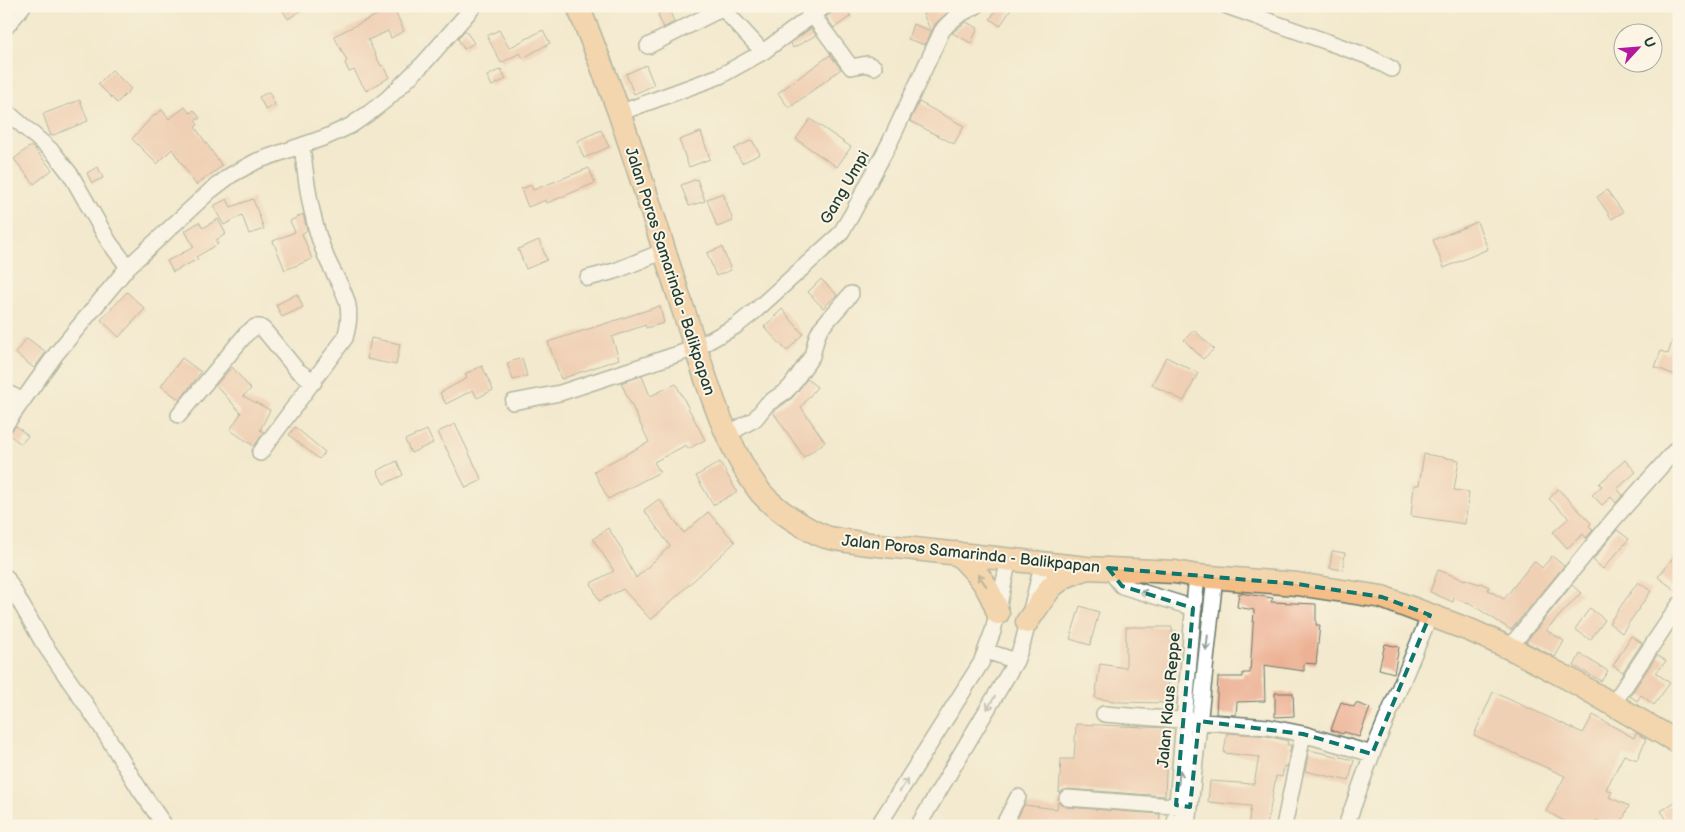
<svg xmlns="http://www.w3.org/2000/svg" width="1685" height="832" font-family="'Balsamiq Sans',sans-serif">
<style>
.building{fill:#edb296}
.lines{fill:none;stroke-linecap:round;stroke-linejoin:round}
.minor-casing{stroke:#69796a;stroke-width:18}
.highway-casing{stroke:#69796a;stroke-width:25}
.minor{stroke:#fff;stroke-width:15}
.highway{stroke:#f6be87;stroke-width:22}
.oneway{stroke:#807759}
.oneway2{stroke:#8f9e9a}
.marked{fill:none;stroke:#0f766e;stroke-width:4;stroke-dasharray:10 6;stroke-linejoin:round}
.labels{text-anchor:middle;stroke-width:4;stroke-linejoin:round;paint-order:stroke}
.street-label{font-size:16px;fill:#1f3d34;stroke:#fcf5e5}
</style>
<rect width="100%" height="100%" fill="#fcf5e5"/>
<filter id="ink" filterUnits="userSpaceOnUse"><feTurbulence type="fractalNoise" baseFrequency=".02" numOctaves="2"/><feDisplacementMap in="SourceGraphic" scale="10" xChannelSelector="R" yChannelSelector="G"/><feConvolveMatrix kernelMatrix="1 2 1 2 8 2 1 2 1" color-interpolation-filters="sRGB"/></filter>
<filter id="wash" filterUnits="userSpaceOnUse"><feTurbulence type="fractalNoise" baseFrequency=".0096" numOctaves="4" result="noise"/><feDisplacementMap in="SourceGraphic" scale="20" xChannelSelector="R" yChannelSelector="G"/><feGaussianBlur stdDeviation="1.12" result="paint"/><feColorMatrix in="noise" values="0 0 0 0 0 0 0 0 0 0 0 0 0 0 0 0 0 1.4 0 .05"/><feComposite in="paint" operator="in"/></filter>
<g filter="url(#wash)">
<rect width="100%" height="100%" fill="#f3e9ce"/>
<g id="blocks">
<path class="building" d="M280 6H308L288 19Z
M840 6H844L851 16 834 28 826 17Z
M938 6H952L953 8 935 24 925 45 908 39 913 24 931 31 923 14Z
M999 6H1013L1000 26 990 19Z
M393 7 404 31 391 38 388 31 368 40 381 66 383 65 390 77 366 91 354 70 349 72 345 63 347 61 334 36Z
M669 9 674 22 663 28 658 14Z
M966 22 978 28 971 43 952 33Z
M811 28 816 35 793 48 791 43Z
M465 30 474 43 464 49 458 39Z
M499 30 509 48 543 30 550 43 523 58 520 53 501 63 487 36Z
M830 55 841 69 789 108 778 93Z
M646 65 654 85 634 94 626 74Z
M501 69 506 79 492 86 487 76Z
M112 70 131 89 117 103 98 84Z
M269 92 275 105 266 110 259 97Z
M80 100 88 121 51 136 43 114Z
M919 102 964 126 954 144 910 121Z
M185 107 190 113 194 110 200 118 195 121 198 125 195 127 222 166 196 185 172 149 157 164 132 139 151 118 162 110 169 119Z
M810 119 851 147 837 167 796 139Z
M601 130 609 147 584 158 577 141Z
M701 132 710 159 689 167 679 140Z
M752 140 760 154 742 163 734 149Z
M29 147H33L52 170 34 184 14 159Z
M98 167 103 178 92 183 87 173Z
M589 168 595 183 547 203 546 200 528 207 521 189 531 185 533 190Z
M697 179 705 201 689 206 681 185Z
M1607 190 1623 212 1612 219 1597 197Z
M723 193 733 221 717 227 707 199Z
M227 199 231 207 253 199 264 229 249 234 242 215 224 225 213 206Z
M303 214 307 230 302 234 312 259 285 270 273 241 295 232 290 221Z
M218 219 226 234 216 240 218 244 196 257 198 259 173 272 167 261 194 247 185 231 199 222 203 228Z
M1477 222 1488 249 1444 268 1433 240Z
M539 240 547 260 526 269 518 249Z
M722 247 731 270 716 276 707 253Z
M821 279 837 295 823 308 808 292Z
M127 292 145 309 119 337 101 320Z
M297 294 303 307 282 317 276 305Z
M660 306 664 323 646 328 645 325 612 337 619 359 561 379 548 342Z
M782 309 803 334 787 351 764 327Z
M1677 326H1679V367L1675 375 1655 367 1661 351 1668 354Z
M1194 330 1214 349 1203 359 1184 340Z
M27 338 46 352 34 368 15 353Z
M371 338 400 344 396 365 367 359Z
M1166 357 1198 373 1184 401 1152 385Z
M182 358 201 372 180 400 161 386Z
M522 358 527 376 513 380 507 363Z
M482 366 493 390 477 398 473 390 446 404 440 393 467 378 465 374Z
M232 367 251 389 243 396 270 410 260 430 264 432 254 446 230 430 241 413 216 385Z
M642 376 650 396 676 384 705 440 688 449 686 445 654 462 660 472 608 499 594 471 649 442 621 383Z
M807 379 817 387 801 407 825 442 804 457 773 412 792 398Z
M455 424 482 480 466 488 438 432Z
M16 426 28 436 21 444 7 433 10 432Z
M295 427 325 452 319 459 289 435Z
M427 430 433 443 411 453 405 440Z
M1424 454 1459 460 1454 490 1469 492 1465 524 1411 516 1414 485H1419Z
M1625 460 1636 472 1617 489 1623 495 1616 503 1611 497 1602 505 1592 495 1602 486 1599 484Z
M397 461 403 475 384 484 377 471Z
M720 462 737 492 713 505 696 476Z
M1558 489 1591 523 1589 526 1593 530 1586 538 1583 534 1567 548 1553 532 1569 518 1549 499Z
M659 499 684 533 708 512 735 542 651 620 623 589 599 601 591 583 614 571 593 539 608 528 623 551 622 552 636 578 670 546 644 510Z
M1617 530 1629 539 1603 569 1593 560Z
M1679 550V593L1658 577Z
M1332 551 1345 553 1343 570 1330 568Z
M1552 556 1564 566 1511 630 1468 602V603L1454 598 1453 602 1430 592 1438 570 1465 580V579L1479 584 1480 583 1489 587 1488 590 1504 599 1534 561 1542 568Z
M1638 582 1651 591 1622 633 1609 623Z
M1572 585 1581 593 1546 630 1564 641 1555 657 1526 642Z
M1239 593 1273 598 1271 602 1316 604V625H1320L1316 664 1304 663V671L1264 665 1265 701 1237 702 1236 715 1216 714 1218 677H1243V673H1250L1254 610 1237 607Z
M1080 606 1099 612 1090 645 1070 639Z
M1590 608 1605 620 1590 640 1575 629Z
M1126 627H1172L1173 660H1169L1168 703 1120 702 1095 698 1100 664 1126 668Z
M1631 636 1642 643 1623 672 1613 666Z
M1385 644 1399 647 1394 673 1379 669Z
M1580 654 1608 671 1601 681 1574 666Z
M1657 655 1666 661 1656 673 1670 683 1654 705 1641 695 1637 701 1630 696Z
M1493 692 1583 733 1593 715 1634 738 1636 733 1646 739 1637 760 1624 755 1606 789 1612 792 1609 797 1629 806 1620 826H1610L1597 820 1593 826H1573L1546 811 1565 776 1474 735Z
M1275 693H1293L1294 716 1275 717Z
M1341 702 1354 707 1356 703 1370 708 1359 737 1344 732 1343 734 1331 730Z
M1076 724 1168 728 1165 796 1068 789 1059 793 1061 759H1074Z
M1227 733 1267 736 1288 741 1287 745H1291L1287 767 1284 766 1282 777 1276 776 1267 826H1248L1251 806 1208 802 1210 781 1254 784 1259 757 1224 753Z
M1309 750 1354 760 1349 781 1305 771Z
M1679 799V826H1671L1661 811Z
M1058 802 1066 807 1160 814 1159 826H1016L1017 819 1024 805 1057 809Z"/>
</g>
</g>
<g filter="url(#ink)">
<use href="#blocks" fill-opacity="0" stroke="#69796a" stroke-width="1"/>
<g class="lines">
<g class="minor-casing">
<path id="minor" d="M806 6 851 67 867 64 874 67
M1227 6 1367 56 1392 69
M6 27 23 6
M648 46 715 12 722 10 726 12 763 52
M6 111 53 152 71 175 109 242 128 267
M619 113 720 76 763 52 825 6
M588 278 615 271 664 251
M6 392 23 401
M513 402 560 393 696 348 736 326 755 311 840 234 851 216 890 142 942 31C951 18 963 13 976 6
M179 415 246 334 255 327H260L264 330 297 370 314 382
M6 424 56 354 128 267 210 191 231 175 257 161 326 137 350 126 369 113 387 99 424 63 474 6
M728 434 755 419 767 404 786 391 791 386 812 356 817 336 821 328 851 294
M260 453 345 338C356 301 341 290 327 259 321 245 316 229 313 215 307 192 305 168 302 146
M1108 568 1122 586 1194 608
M6 577 42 641 102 728 140 790 165 826
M1509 648 1614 519 1679 446
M986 651 1016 661
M1613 704 1679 605
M1104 714 1268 727 1303 734 1372 754
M1067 798 1186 807
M878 826 981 663 993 631 1009 559
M918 826 1016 661 1023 642 1043 562
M1003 826 1018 797
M1175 826 1193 614 1197 576
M1188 826 1215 577
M1284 826 1303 734
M1346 826 1372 754 1430 615"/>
</g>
<g class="highway-casing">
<path id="highway" d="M578 6C592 41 606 76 619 112 641 176 661 241 682 306 702 365 722 443 761 493 775 509 806 530 826 537 837 540 849 541 860 543L1087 568 1175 572 1197 576 1297 584 1382 597 1472 631 1516 651 1569 679 1679 743
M957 553C979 575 988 584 998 613
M1027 622 1051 587 1064 577 1087 568"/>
</g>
<use href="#minor" class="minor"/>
<use href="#highway" class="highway"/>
</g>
<defs><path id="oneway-shaft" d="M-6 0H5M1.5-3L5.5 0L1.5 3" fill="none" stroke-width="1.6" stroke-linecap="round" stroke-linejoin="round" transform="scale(1.25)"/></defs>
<use class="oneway" href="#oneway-shaft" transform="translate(982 580) rotate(-125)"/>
<g class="oneway2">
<use href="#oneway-shaft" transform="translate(1147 594) rotate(-163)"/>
<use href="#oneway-shaft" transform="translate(1207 643) rotate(96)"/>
<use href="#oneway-shaft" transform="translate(991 703) rotate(121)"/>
<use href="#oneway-shaft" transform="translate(1179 777) rotate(-85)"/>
<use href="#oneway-shaft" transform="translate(904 785) rotate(-57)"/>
</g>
</g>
<path d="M0 0H1685V832H0ZM1108 568 1297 584 1382 597 1430 615 1372 754 1303 734 1199 721 1190 807 1176 805 1193 608 1122 586Z" fill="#f3e9ce" fill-opacity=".55" fill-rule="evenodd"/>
<path class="marked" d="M1108 568 1297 584 1382 597 1430 615 1372 754 1303 734 1199 721 1190 807 1176 805 1193 608 1122 586Z"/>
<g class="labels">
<g class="street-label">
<text transform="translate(844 187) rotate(-60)" y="6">Gang Umpi</text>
<text transform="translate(671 271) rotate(72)" y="6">Jalan Poros Samarinda - Balikpapan</text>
<text transform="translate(971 553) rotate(6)" y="6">Jalan Poros Samarinda - Balikpapan</text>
<text transform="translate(1168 700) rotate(-85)" y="6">Jalan Klaus Reppe</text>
</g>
</g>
<rect width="1685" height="832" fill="none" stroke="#fcf5e5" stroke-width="25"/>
<g transform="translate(1638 48) rotate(64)"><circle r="24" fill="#fcf5e5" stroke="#a4ab9e"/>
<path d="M0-4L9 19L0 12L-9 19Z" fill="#b5179e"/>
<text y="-8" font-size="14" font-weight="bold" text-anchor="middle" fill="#1f3d34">U</text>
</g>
</svg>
